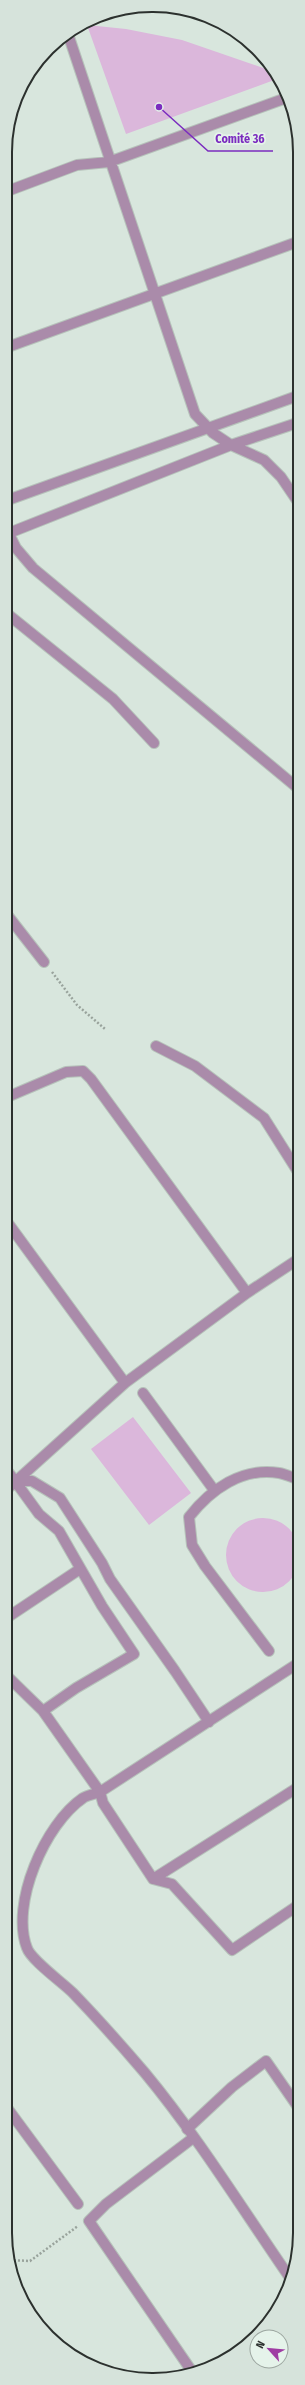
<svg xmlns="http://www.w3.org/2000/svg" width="305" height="2385" font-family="'Fira Sans Condensed',sans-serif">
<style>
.park{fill:#dbb7db}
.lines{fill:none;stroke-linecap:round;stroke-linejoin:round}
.service-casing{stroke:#b6c2ba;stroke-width:12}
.minor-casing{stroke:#b6c2ba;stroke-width:12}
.tertiary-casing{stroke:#b6c2ba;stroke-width:12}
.path{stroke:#99a39c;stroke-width:2.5;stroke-dasharray:2 2;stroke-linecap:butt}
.service{stroke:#aa8baa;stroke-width:10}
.minor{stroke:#aa8baa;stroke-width:10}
.tertiary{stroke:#aa8baa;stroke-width:10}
.rim{fill:none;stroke:#2c312e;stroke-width:2}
.leader{fill:none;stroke:#7b2cbf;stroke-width:1.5}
.callout-dot{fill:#7b2cbf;stroke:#e5f3ea;stroke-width:1.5}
.callout-label{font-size:12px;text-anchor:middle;font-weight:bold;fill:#7b2cbf;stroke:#e5f3ea;stroke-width:3.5;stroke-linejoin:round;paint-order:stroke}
</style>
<rect width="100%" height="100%" fill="#d8e6dd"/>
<path class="park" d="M87 25 126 29 182 40 272 71 277 79 126 134Z
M133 1417 191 1493 149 1525 91 1449Z
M226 1555a37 37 0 1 1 74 0a37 37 0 1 1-74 0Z"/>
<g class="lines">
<g class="service-casing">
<path id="service" d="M143 1393 214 1490
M269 1651 205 1566 192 1545 189 1517C211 1489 242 1467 279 1473 286 1474 293 1478 300 1480"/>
</g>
<g class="minor-casing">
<path id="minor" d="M68 34 195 414 213 433 231 445 264 460 281 477 300 505
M5 192 77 165 109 162 289 97
M5 348 300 241
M5 501 300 395
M5 526 16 548 33 568 300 790
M9 533 231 445 300 422
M5 612 113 699 154 743
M5 912 44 962
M156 1046 195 1066 264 1118 300 1175
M5 1098 66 1072 83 1071 91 1079 247 1293
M5 1219 125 1383
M5 1468 15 1481H32L60 1498 102 1563 110 1579 175 1671 209 1722
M15 1481 39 1514 59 1531 102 1606 134 1654 76 1688 43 1711
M5 1491 125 1383 247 1293 300 1258
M5 1619 80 1569
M5 1674 43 1711 100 1792 103 1803 153 1879 172 1884 232 1950 300 1904
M100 1792 300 1662
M153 1879 300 1786
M5 2105 78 2204
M187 2129 232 2087 266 2061 300 2110
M193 2373 89 2221 106 2204 193 2138"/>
</g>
<g class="tertiary-casing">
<path id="tertiary" d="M100 1792C95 1794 87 1795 83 1798 45 1824 10 1904 27 1948 31 1960 63 1983 73 1993 98 2019 122 2046 145 2073 198 2137 243 2210 290 2278"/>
</g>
<path class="path" d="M52 972 77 1005 105 1029
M10 2260 30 2261 78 2226"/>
<use href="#service" class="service"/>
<use href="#minor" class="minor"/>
<use href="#tertiary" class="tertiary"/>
</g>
<path d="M0 0H305V2385H0ZM152 12H153A140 140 0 0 1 293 152V2233A140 140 0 0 1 153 2373H152A140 140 0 0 1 12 2233V152A140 140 0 0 1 152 12Z" fill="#d6e3db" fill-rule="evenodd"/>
<path class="rim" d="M152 12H153A140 140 0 0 1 293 152V2233A140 140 0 0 1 153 2373H152A140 140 0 0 1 12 2233V152A140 140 0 0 1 152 12Z"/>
<path class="leader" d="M159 107L208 151H273"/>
<circle class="callout-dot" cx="159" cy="107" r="4"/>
<g class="callout-label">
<text x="240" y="143">Comité 36</text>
</g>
<g transform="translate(269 2349) rotate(297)"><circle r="19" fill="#e5f3ea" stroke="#9ba59f"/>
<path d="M0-3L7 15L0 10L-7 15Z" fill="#9f3da3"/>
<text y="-6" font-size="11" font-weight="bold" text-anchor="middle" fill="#2c312e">N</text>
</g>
</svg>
